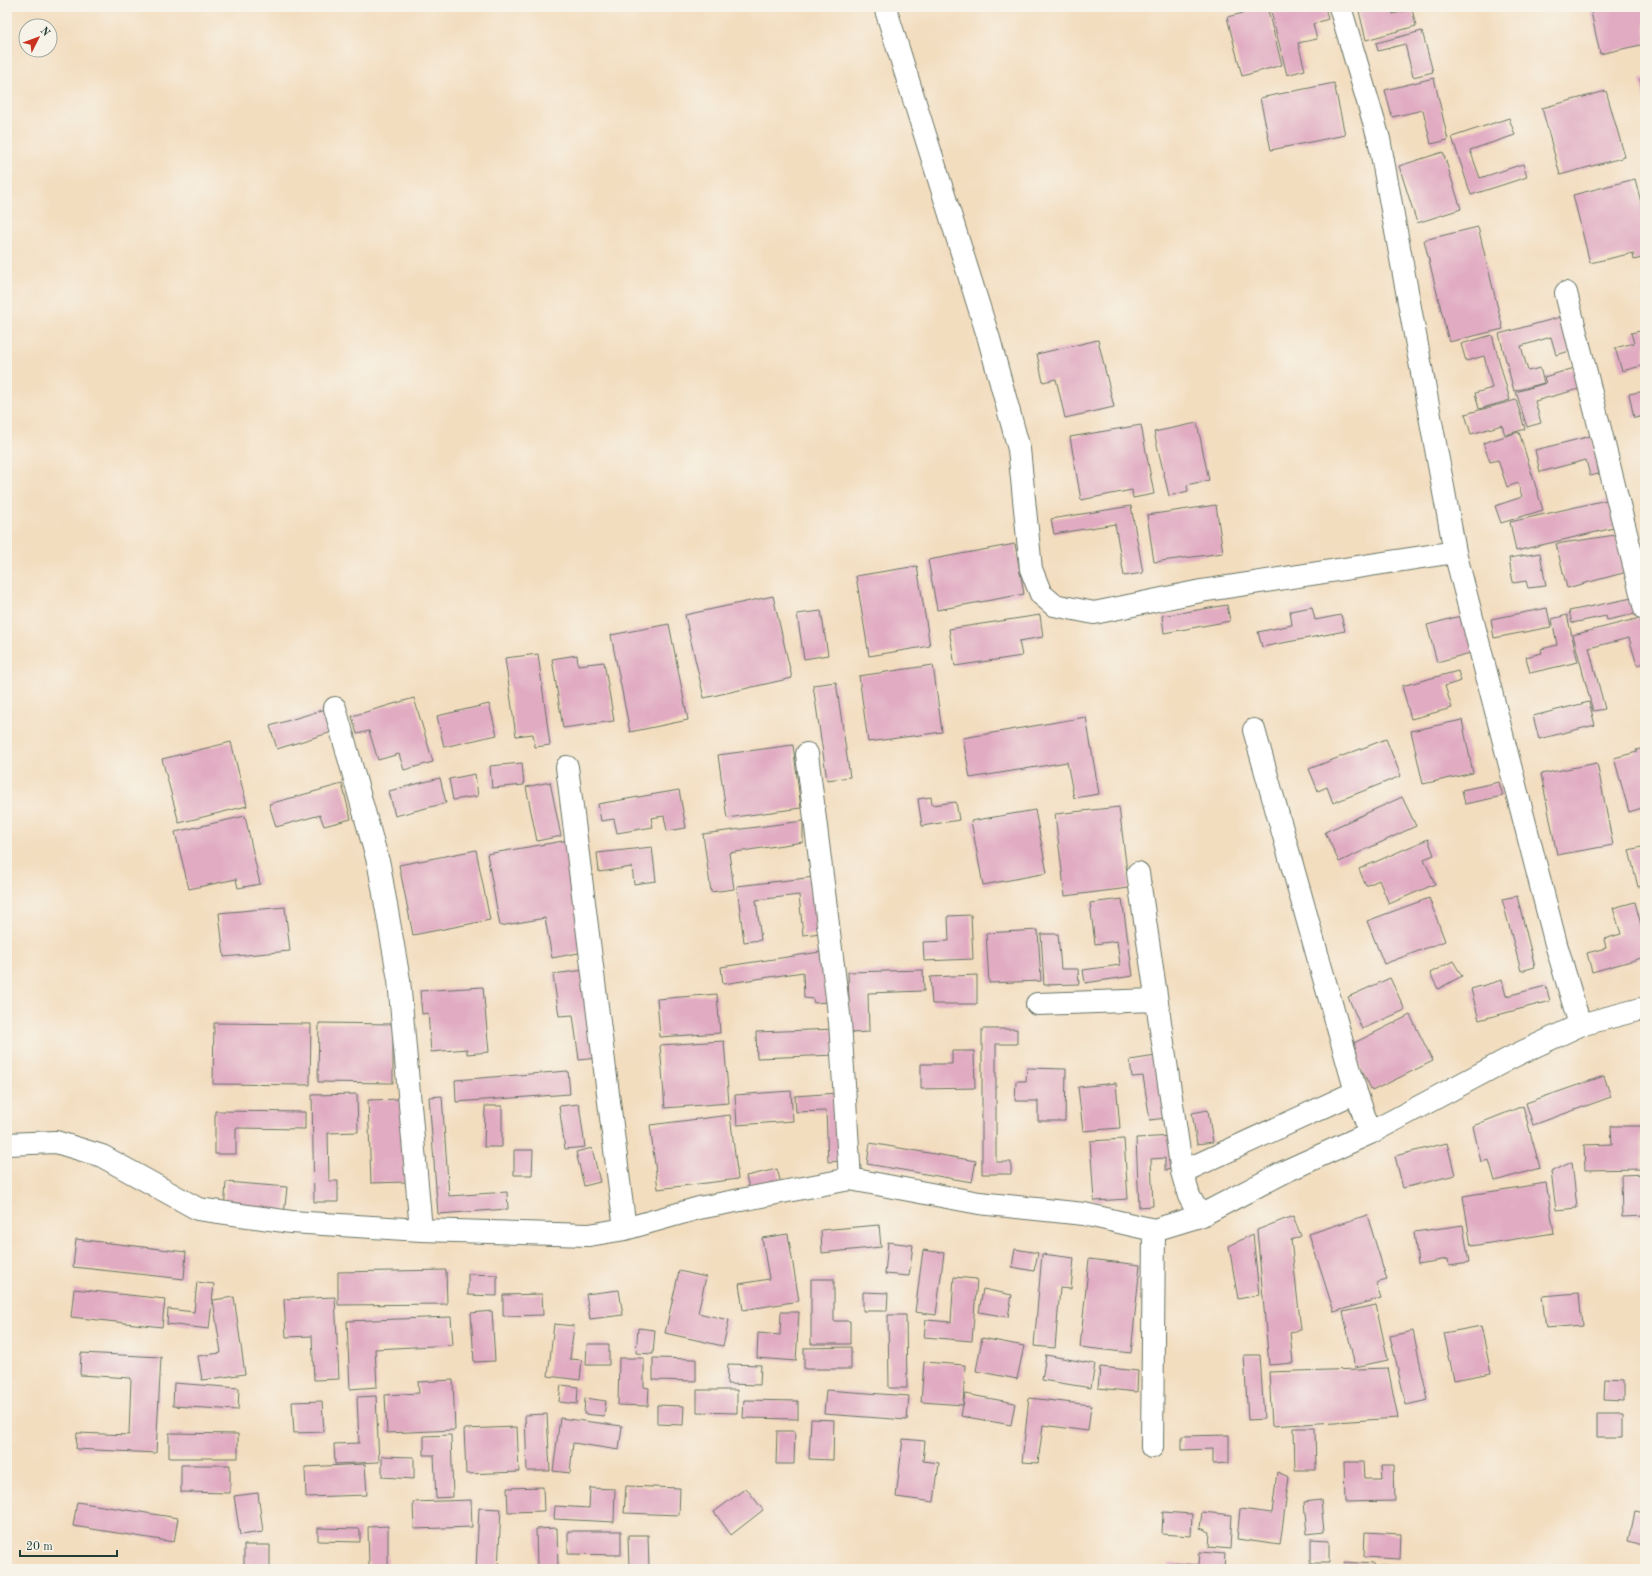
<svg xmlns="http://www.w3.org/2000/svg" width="1652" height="1576" font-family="'Old Standard TT',serif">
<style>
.building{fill:#e1acc2}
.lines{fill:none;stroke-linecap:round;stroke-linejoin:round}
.minor-casing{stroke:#697565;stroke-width:24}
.minor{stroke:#fff;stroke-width:22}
</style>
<rect width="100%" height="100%" fill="#f7f3e8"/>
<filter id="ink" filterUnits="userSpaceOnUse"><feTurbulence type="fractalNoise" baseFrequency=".025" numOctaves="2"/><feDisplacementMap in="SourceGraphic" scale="8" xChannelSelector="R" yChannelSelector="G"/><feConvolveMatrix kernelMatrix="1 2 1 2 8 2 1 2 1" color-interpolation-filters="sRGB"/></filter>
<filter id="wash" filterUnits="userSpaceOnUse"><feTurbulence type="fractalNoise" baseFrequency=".012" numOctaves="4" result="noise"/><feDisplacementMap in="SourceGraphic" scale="16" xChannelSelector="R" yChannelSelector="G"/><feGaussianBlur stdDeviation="0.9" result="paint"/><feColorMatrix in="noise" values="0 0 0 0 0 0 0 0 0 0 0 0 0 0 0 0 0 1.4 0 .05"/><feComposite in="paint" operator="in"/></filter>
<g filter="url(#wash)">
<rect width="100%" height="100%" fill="#f3ddbf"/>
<g id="blocks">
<path class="building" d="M1267 7 1282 65 1242 76 1227 17Z
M1274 7H1325L1328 19 1313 24 1317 39 1298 43 1305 70 1287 75 1270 8Z
M1358 7H1391L1393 14 1412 9 1416 26 1366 40Z
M1590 7H1645V44L1600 54Z
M1422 31 1433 72 1413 77 1405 44 1378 51 1376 43Z
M1434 78 1448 140 1431 144 1423 110 1392 117 1385 90Z
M1645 78V97L1644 98 1640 79Z
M1334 83 1345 135 1271 150 1260 98Z
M1606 91 1625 157 1560 175 1542 108Z
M1509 118 1515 135 1470 150 1480 178 1523 164 1527 177 1471 195 1452 137Z
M1443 152 1461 209 1417 223 1399 166Z
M1635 179 1645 218V257L1634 260 1633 253 1590 263 1573 195Z
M1478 227 1503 329 1449 342 1424 240Z
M1568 315 1577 349 1556 355 1551 337 1521 346 1528 371 1540 368 1544 383 1514 391 1499 334Z
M1645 330V365L1622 371 1615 348 1634 343 1631 333Z
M1492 335 1510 400 1479 409 1475 393 1492 388 1484 356 1466 361 1461 344Z
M1098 340 1114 407 1065 418 1056 379 1043 382 1037 354Z
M1578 367 1583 388 1535 401 1541 423 1527 427 1516 392 1546 383 1544 377Z
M1645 391V416L1634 418 1629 394Z
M1516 400 1525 429 1505 435 1502 425 1471 434 1465 414Z
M1197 423 1209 480 1187 485 1188 491 1169 496 1154 432Z
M1141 425 1154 494 1133 498 1132 490 1081 500 1070 437Z
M1519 432 1543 510 1501 523 1495 506 1522 497 1518 483 1507 487 1498 460 1490 462 1483 443Z
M1591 436 1599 474 1590 476 1586 460 1540 472 1535 450Z
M1615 498 1622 526 1516 551 1510 522Z
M1216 505 1223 553 1154 562 1147 515Z
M1131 506 1143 573 1124 576 1115 524 1054 534 1051 519Z
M1615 535 1627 572 1567 588 1556 544Z
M1015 544 1024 594 937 610 928 560Z
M1540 553 1546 586 1528 588 1526 581 1513 583 1509 558Z
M917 566 930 646 869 656 856 576Z
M773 596 792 678 704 698 685 615Z
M1637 597 1640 613 1607 620 1606 616 1572 623 1569 611Z
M1227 605 1230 621 1164 633 1162 616Z
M1312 607 1315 620 1341 615 1345 631 1262 647 1258 632 1292 625 1290 611Z
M1547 608 1551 627 1494 638 1491 619Z
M821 611 828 655 804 659 797 614Z
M1040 615 1043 637 1019 641 1022 656 955 666 949 629Z
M1464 615 1474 652 1437 662 1427 625Z
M1567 615 1578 662 1530 673 1526 657 1542 653 1541 649 1557 645 1552 619Z
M1640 618 1645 641V663L1637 665 1629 638 1589 648 1605 709 1593 711 1573 635Z
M669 624 688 720 630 732 611 635Z
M538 654 550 745 535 747 533 734 516 736 505 658Z
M577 655 578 665 604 662 614 721 563 728 552 659Z
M933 665 942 732 868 742 859 676Z
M1458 671 1461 681 1445 686 1452 708 1411 719 1402 686Z
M836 682 850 777 827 780 813 685Z
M414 698 433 762 404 770 399 754 378 760 369 731 357 734 352 716Z
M1589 702 1595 725 1539 739 1533 716Z
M489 704 497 735 444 747 437 716Z
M326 709 332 732 277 749 270 726Z
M1086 717 1099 794 1074 798 1067 762 970 778 963 738Z
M1462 720 1473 773 1423 784 1411 731Z
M1386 739 1401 776 1333 803 1327 787 1318 791 1309 769Z
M231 742 247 806 179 823 162 759Z
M793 745 801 808 727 818 718 755Z
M1645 748V807L1629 812 1614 758 1637 752 1636 750Z
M522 763 524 785 492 788 490 766Z
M1597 763 1613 845 1557 855 1541 774Z
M475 774 478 796 453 800 449 779Z
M440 778 446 803 395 816 389 791Z
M550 782 561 836 537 841 526 787Z
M1499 782 1503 796 1465 804 1462 790Z
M342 784 351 819 324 826 320 815 276 827 269 804Z
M679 790 686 828 667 831 664 816 651 818 653 827 617 833 614 819 601 821 598 804Z
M931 797 932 805 956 802 959 820 922 826 918 799Z
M1402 797 1416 826 1339 862 1325 832Z
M1119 807 1129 888 1065 896 1055 814Z
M1035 810 1047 873 983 885 971 821Z
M245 816 260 884 238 888 236 879 189 889 175 832Z
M803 821V842L729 853 734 889 711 892 703 834Z
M1428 839 1434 855 1424 859 1435 884 1389 904 1379 880 1366 886 1359 869Z
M569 840 589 951 552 958 545 918 500 926 487 854Z
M1645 846V885L1638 887 1629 850Z
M652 847 656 881 634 884 632 867 599 872 597 853Z
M476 850 490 920 413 935 399 865Z
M815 877 822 933 803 935 799 895 756 900 761 940 744 942 737 886Z
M1517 896 1535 967 1521 971 1502 899Z
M1429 898 1445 941 1384 964 1367 921Z
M1122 899 1133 976 1085 983 1083 970 1120 965 1117 941 1095 944 1090 903Z
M1635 902 1645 940V957L1592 972 1587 953 1606 948 1604 939 1621 934 1613 908Z
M285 907 290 951 224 957 219 913Z
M971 915 973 959 924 961 923 942 949 941 948 916Z
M1038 930 1041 981 989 983 986 933Z
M1041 934H1058L1061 969H1078L1079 984 1044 985Z
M820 952 828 1002 814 1003 813 999 804 998 803 972 723 984 721 967Z
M1453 961 1462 976 1438 989 1430 973Z
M585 970 597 1058 579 1060 573 1015 559 1016 553 974Z
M923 970 924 991 868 993 869 1032 850 1033 848 972Z
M977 975V1004H932L930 977Z
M1390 978 1405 1010 1362 1029 1348 997Z
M1502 980 1506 996 1546 986 1550 1001 1479 1020 1471 989Z
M483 987 489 1052 467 1054V1049L431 1052 428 1013 422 1014 420 991Z
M717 994 720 1033 660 1037 657 999Z
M1410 1015 1433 1061 1372 1091 1350 1045Z
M214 1023 311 1024 310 1085 213 1084Z
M319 1023 393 1024V1083L318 1082Z
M836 1029 837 1055 757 1058 756 1032Z
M982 1029H1017V1044H996V1162H1011V1174H982Z
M724 1041 729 1103 665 1108 660 1045Z
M952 1051H974L975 1088 921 1089V1064H952Z
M1156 1056 1166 1118 1150 1120 1143 1076 1132 1077 1130 1060Z
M1027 1068 1066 1069 1065 1121H1038V1101H1015L1016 1081H1026Z
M568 1071 570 1094 456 1102 455 1080Z
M1604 1076 1611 1097 1533 1125 1526 1103Z
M1116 1083 1120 1128 1083 1131 1078 1087Z
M791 1091 793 1121 737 1125 735 1095Z
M838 1093 842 1161 828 1162 826 1111 796 1112 795 1096Z
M357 1094 358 1132 328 1133 329 1181H338V1202H314L312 1095Z
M442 1096 449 1196 507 1192 508 1209 438 1214 429 1097Z
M402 1099 406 1182 371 1183 368 1100Z
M579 1104 585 1147 565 1149 559 1106Z
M485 1106H502V1147H484Z
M1523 1106 1540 1168 1495 1181 1489 1160 1481 1162 1473 1126Z
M1208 1110 1213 1142 1197 1144 1192 1113Z
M215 1111 305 1112V1129L236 1128V1154H215Z
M730 1115 738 1179 658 1189 650 1125Z
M1611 1126H1641L1642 1169 1585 1170 1584 1145 1612 1144Z
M1174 1136 1176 1169 1165 1170V1158L1151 1159 1153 1206 1139 1207 1136 1138Z
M1124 1139 1128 1199 1094 1201 1090 1141Z
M870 1143 976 1161 972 1182 867 1164Z
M1447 1143 1455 1175 1403 1188 1395 1156Z
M592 1148 600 1182 584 1186 576 1152Z
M514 1150H533L532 1175H514Z
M1572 1162 1577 1208 1556 1210 1551 1172Z
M777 1169 782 1187 751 1195 746 1176Z
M1645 1174V1216L1622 1217 1621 1175Z
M226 1182 287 1187 284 1216 224 1211Z
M1546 1183 1554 1233 1471 1246 1463 1196Z
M1367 1215 1387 1280 1376 1283 1381 1298 1334 1312 1309 1234Z
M1293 1216 1301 1236 1291 1240 1301 1330 1290 1332 1293 1363 1269 1365 1257 1230Z
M879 1225 881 1247 822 1253 821 1230Z
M1463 1225 1469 1263 1449 1266 1448 1259 1418 1264 1414 1232Z
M788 1234 799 1301 743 1310 739 1284 769 1279 762 1238Z
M1253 1234 1259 1295 1238 1299 1229 1246Z
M76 1239 186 1252 184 1279 73 1267Z
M888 1242 913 1245 909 1276 885 1274Z
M1015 1249 1038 1253 1034 1271 1012 1267Z
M923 1250 944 1253 936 1315 915 1312Z
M1042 1254 1074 1258 1071 1289 1060 1288 1055 1348 1034 1346Z
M1089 1259 1140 1265 1131 1353 1080 1347Z
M446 1270 447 1304 338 1305V1272Z
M679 1271 706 1277 698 1313 729 1320 723 1346 665 1333Z
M468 1274 497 1275V1296L468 1295Z
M954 1277 977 1279 972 1341 924 1337 926 1320 951 1322Z
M811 1279H834V1321H850V1344H811Z
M197 1282 214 1284 209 1329 167 1324 168 1309 194 1312Z
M74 1289 165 1299 162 1327 71 1317Z
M983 1289 1012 1295 1008 1317 979 1312Z
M619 1290 623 1315 590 1319 586 1294Z
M863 1292 888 1293 887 1311H863Z
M1579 1293 1582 1325 1546 1328 1542 1296Z
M542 1294 543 1315 503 1316V1295Z
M234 1297 245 1374 202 1380 198 1356 221 1353 213 1300Z
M335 1297 339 1379 314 1380 312 1336 286 1337 284 1299Z
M1376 1305 1388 1360 1355 1367 1343 1312Z
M492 1311 495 1361 474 1362 471 1313Z
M781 1312H799L796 1361 757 1358 758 1333 780 1335Z
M888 1315H906L907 1388H889Z
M451 1317 453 1345 375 1349 377 1387 350 1389 347 1321Z
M554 1324 574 1326 570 1359 582 1360 580 1380 548 1376Z
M1481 1326 1491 1373 1454 1380 1444 1333Z
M638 1328 655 1330 653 1354 636 1353Z
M1413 1331 1428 1400 1406 1405 1390 1336Z
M982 1338 1024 1346 1017 1379 976 1371Z
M587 1344H609V1365H586Z
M851 1347V1369H804V1348Z
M81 1353 161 1357 156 1453 76 1449 77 1433 129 1435 131 1378 80 1375Z
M1046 1355 1095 1364 1091 1388 1042 1380Z
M1244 1355H1260L1264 1419 1248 1420Z
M619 1358H644V1387L649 1388 648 1406 618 1405Z
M653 1358 696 1359V1381L653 1380Z
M924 1362 965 1365 963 1405 921 1402Z
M728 1364 761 1365 760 1385 727 1384Z
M1100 1367 1138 1371 1137 1392 1098 1388Z
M1388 1368 1398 1418 1272 1426 1269 1372Z
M1605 1379 1623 1380V1401L1604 1400Z
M453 1380 455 1430 387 1433 385 1395 419 1393 418 1382Z
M174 1383 239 1388 238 1410 173 1406Z
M561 1385 578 1387 577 1404 559 1402Z
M697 1390H737V1413L697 1412Z
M826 1390 909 1396 907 1420 824 1414Z
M965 1394 1015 1403 1011 1425 961 1416Z
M376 1396 379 1462 335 1464 334 1444 359 1443 357 1397Z
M585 1398 606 1401 604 1416 584 1414Z
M1029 1398 1091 1405 1088 1431 1043 1425 1038 1463 1022 1462Z
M744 1400 798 1401V1419L743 1418Z
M322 1401 324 1432 294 1433 292 1402Z
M657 1405 684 1406 683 1425 657 1424Z
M547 1414 550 1471H527L525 1415Z
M1597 1414H1622V1437H1597Z
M560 1418 622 1426 619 1450 573 1443 570 1473 553 1471Z
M811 1419 834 1420 833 1460 809 1459Z
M517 1427 519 1472 466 1474 464 1429Z
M1294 1428H1315L1316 1470H1295Z
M777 1431H795L794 1464H776Z
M169 1433 238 1434V1458H169Z
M451 1435 453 1497 436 1498 434 1455H424V1436Z
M1229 1435V1463L1213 1464V1449L1182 1450V1436Z
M903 1439 925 1441 923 1461 939 1463 934 1502 896 1497Z
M382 1456 414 1457V1479L382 1477Z
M1344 1462H1363L1364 1479H1383L1382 1465H1394L1395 1501 1345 1502Z
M365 1464 367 1495 306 1497 305 1467Z
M181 1465H230V1493L181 1492Z
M1277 1472 1289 1477 1280 1545 1237 1539 1240 1509 1272 1513Z
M626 1486 680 1488 679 1515 624 1513Z
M543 1487 544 1511 508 1512 507 1488Z
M590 1488 615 1489 614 1522 554 1519 555 1506 589 1508Z
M746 1488 763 1510 731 1535 714 1512Z
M258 1493 263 1532 240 1535 234 1496Z
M471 1500 472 1527 414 1529 413 1502Z
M1321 1500 1324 1532 1307 1534 1304 1502Z
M77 1502 178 1518 174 1542 73 1526Z
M479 1508 501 1509 498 1569H476Z
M1163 1512 1192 1514 1191 1536 1162 1534Z
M1202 1512 1232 1515 1230 1549 1209 1547 1210 1532 1200 1528Z
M1634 1512 1645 1514V1544L1628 1540Z
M388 1526V1567H369L368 1527Z
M318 1528 360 1529V1542L318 1541Z
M557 1528 558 1569H537L536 1529Z
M568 1531H621V1555L568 1554Z
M1365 1532 1401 1534 1400 1559 1364 1557Z
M628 1535H648L649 1569H629Z
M1311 1539 1329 1540V1563H1311Z
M244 1545H270V1569H244Z
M1200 1552 1225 1554 1224 1569H1168L1169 1563 1199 1565Z
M1344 1562 1373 1564V1569H1344Z
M1379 1566H1411V1569H1379Z"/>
</g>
</g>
<g filter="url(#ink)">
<use href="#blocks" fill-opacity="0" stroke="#697565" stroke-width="1"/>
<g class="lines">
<g class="minor-casing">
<path id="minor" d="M885 7 989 339 1019 449 1031 569 1041 594 1054 605 1094 613 1201 591 1455 552
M1340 7 1379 139 1455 552 1556 944 1580 1025
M1566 293 1645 609
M335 708 379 865 399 980 421 1230
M1254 730 1356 1092 1370 1133
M807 754 840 1022 850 1179
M567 767 625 1229
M1138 873 1182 1172 1189 1196 1200 1216
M1037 1004 1156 1000
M7 1144 56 1142 102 1156 198 1209 291 1222 421 1230 589 1235 625 1229 699 1208 850 1179 979 1203 1084 1214 1154 1230 1200 1216 1286 1171 1370 1133 1514 1056 1580 1025 1645 1008
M1182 1172 1356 1092
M1152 1447 1154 1230"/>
</g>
<use href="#minor" class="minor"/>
</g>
</g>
<rect width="1652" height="1576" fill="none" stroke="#f7f3e8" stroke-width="24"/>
<g transform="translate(38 38) rotate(48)"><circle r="19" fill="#f7f3e8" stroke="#a1aaa0"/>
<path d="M0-3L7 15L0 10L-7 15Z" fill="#c8321e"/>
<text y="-6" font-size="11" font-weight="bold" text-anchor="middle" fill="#1f3d34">N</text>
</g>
<path d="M20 1550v6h97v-6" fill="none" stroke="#1f3d34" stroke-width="2"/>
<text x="26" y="1550" font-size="12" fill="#1f3d34" stroke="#f7f3e8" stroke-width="3" paint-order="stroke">20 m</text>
</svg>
